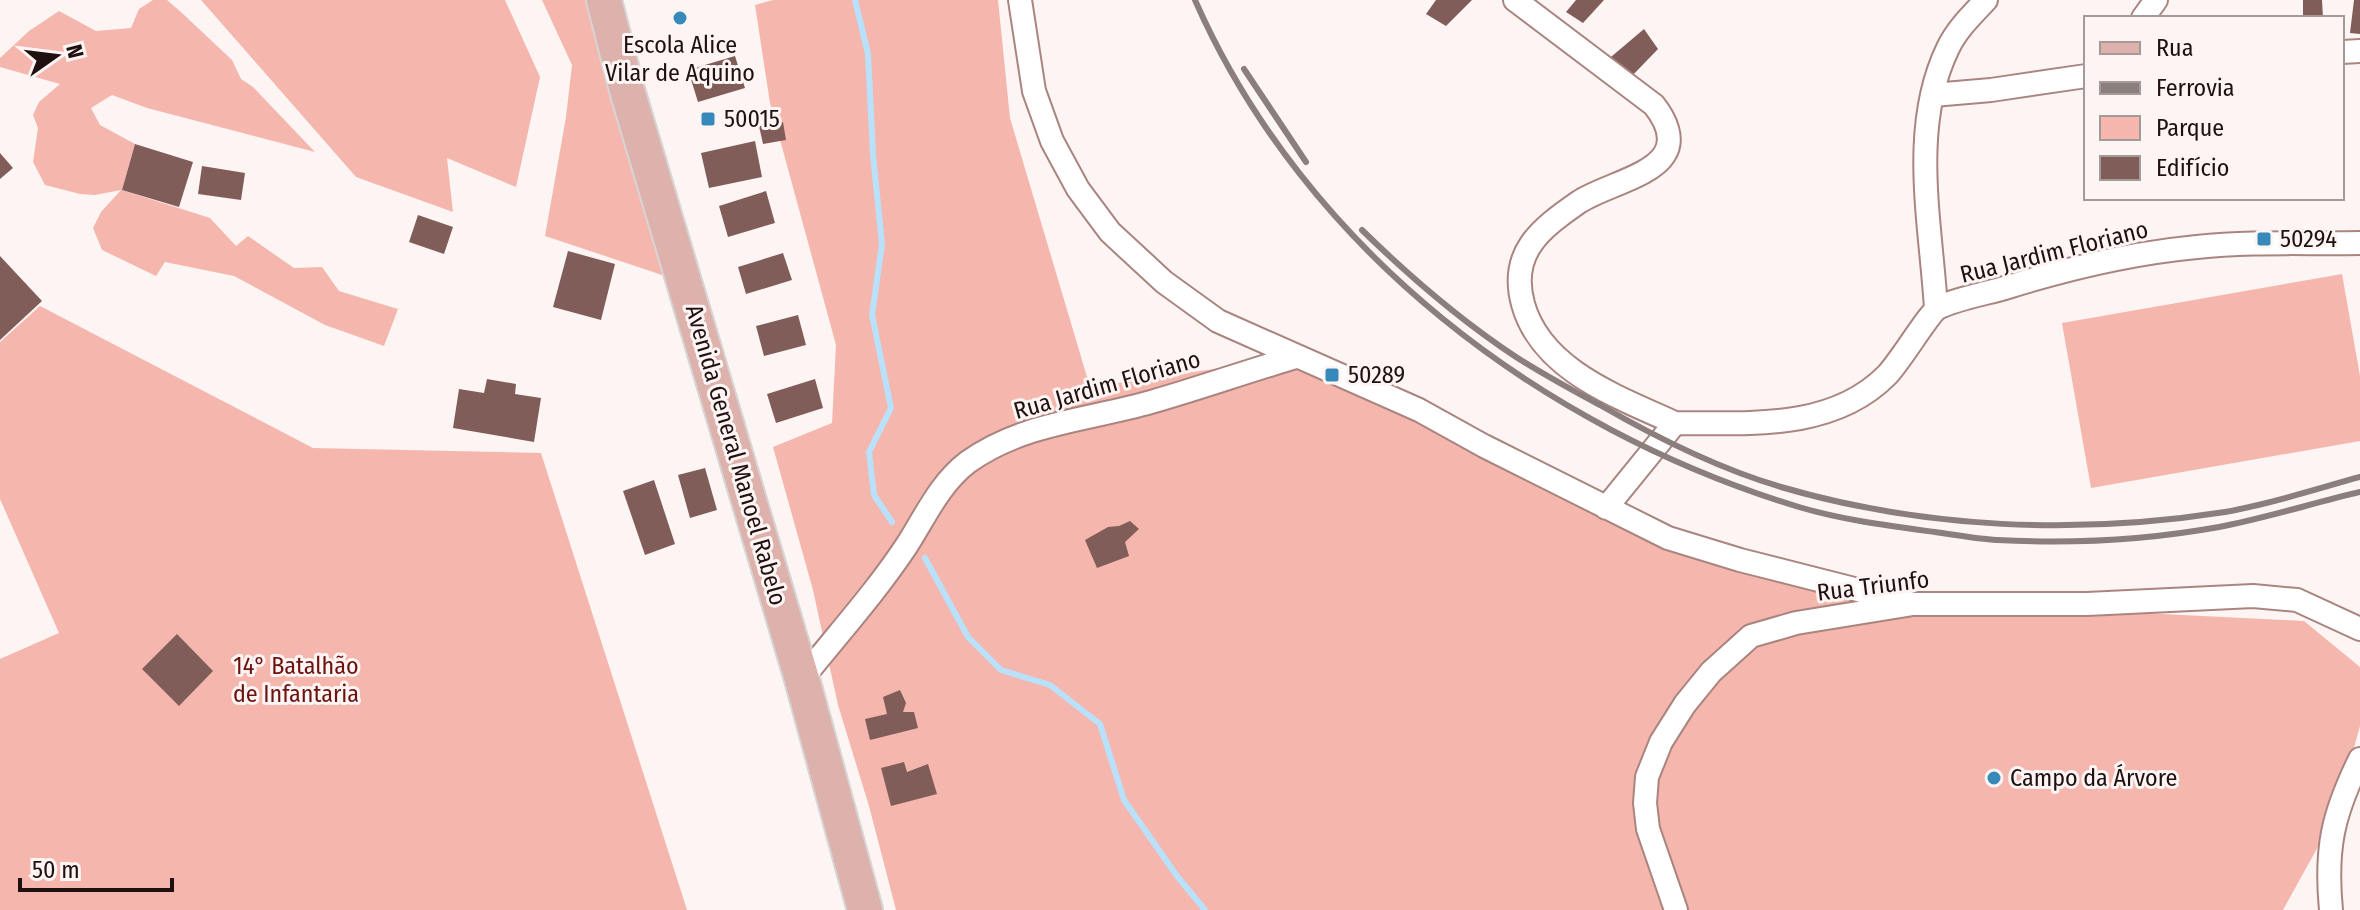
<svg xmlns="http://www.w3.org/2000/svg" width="2360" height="910" font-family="'Fira Sans Condensed',sans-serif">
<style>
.green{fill:#f5b6ad}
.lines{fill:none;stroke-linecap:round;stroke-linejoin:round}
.stream{stroke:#b9e1fc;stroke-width:6}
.building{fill:#805d58}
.street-casing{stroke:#aa8580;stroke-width:26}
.primary-casing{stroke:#d7d4d4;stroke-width:38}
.street{stroke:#fff;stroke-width:22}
.primary{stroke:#ddb2ac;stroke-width:34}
.rail{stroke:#8a7f7d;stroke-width:6}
.poi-dot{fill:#3689b9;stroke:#fdf5f4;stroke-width:3}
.labels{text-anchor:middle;stroke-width:6;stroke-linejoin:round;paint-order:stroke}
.poi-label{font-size:24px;fill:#1f110f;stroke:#fdf5f4;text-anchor:start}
.street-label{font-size:24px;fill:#1f110f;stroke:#fdf5f4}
.park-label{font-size:24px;fill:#6c130f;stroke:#fdf5f4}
</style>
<rect width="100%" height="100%" fill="#fdf5f4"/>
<path class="green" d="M153 0H167L182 13 232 60 241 79 253 87 315 152 147 108 112 95 91 108 100 125 135 144 122 190 210 218 236 246 248 236 294 268 322 267 339 291 398 309 384 346 325 325 234 276 165 262 156 276 102 250 93 228 101 212 121 190 95 195 80 194 45 185 33 162 38 128 33 115 39 102 60 84 0 67V58L29 31 59 11 96 31 131 28 139 9Z
M201 0H505L540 77 516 187 447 158 453 212 356 177Z
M542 0H588L671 278 545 236 566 117 572 65Z
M773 0H998L1010 118 1090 387 1296 357 1715 552 1961 604 2304 621 2360 667V726L2335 816 2283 910H896L869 806 838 705 813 590 773 447 832 423 836 345 770 103 755 5Z
M2342 274 2360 376V441L2091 488 2062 323Z
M40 306 313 448 541 453 687 910H0V659L59 633 0 499V342Z"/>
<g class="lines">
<path class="stream" d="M855 0 868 54 873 155 882 244 872 315 891 408 869 452 874 495 892 522
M925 558 968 637 1001 670 1050 685 1100 724 1124 800 1177 876 1205 910"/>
</g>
<path class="building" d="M1436 0H1472L1446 26 1426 14Z
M1576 0H1604L1583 23 1566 12Z
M2303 0H2322L2323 18H2303Z
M2354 0H2360V34L2350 33Z
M1644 29 1658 49 1629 79 1605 62Z
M735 56 745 88 698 102 688 70Z
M783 122 786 140 763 144 759 126Z
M755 141 762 177 709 188 701 153Z
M135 144 193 162 179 207 122 190Z
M0 153 13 168 0 179Z
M202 166 245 173 241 200 198 194Z
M766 191 775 223 728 237 719 206Z
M418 215 453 227 444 254 409 242Z
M568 251 615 264 601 320 553 307Z
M783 253 792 280 746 294 738 267Z
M0 256 42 301 0 340Z
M798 315 806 345 764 356 756 326Z
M487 379 516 384 515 394 541 398 534 442 453 428 459 389 484 393Z
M815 379 823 408 776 423 767 394Z
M705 468 717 510 690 518 678 475Z
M654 480 675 544 645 555 623 491Z
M1130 521 1139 529 1125 542 1129 556 1097 568 1085 540 1108 527 1119 526Z
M177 634 213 671 179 706 142 669Z
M900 690 906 703 903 712H914L918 728 870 740 865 719 887 714 883 697Z
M904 762 907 772 928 764 937 794 891 806 881 768Z"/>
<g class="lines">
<g class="street-casing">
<path id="street" d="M1020 0 1034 91 1052 141 1078 189 1110 232 1164 282 1218 321 1419 410 1484 446 1668 538 1740 560 1913 604
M1515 0 1654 105C1665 119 1675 139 1664 155 1650 177 1601 187 1579 202 1540 229 1509 253 1523 304 1541 370 1618 397 1675 423
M2143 18 2156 0
M2342 52 2360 51
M1933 95 1991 90 2086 76
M1936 309C1931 224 1909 128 1948 48 1957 29 1972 15 1986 0
M1606 508 1675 423C1747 423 1832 431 1887 375 1900 362 1929 313 1938 308 1954 299 1989 293 2008 287 2069 268 2132 253 2197 247 2251 241 2306 244 2360 243
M802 679C837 635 876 592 907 545 925 517 940 483 968 462 1022 423 1089 420 1151 402 1200 388 1248 371 1296 357
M1676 910 1648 829 1645 803 1647 777 1661 742 1685 704 1711 672 1751 636 1796 623 1913 604H2087L2253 596 2297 600 2360 629
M2331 910C2325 848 2333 814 2360 759"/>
</g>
<g class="primary-casing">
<path id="primary" d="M604 0 627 90 802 679 865 910"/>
</g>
<use href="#street" class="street"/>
<use href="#primary" class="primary"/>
<path class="rail" d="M1195 0C1305 250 1542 429 1799 507 1842 520 1890 526 1935 532 1956 535 1976 539 1997 540 2070 544 2147 540 2219 527 2266 518 2313 503 2360 492
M1244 69 1306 162
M1362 230C1409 276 1460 320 1516 357 1543 374 1572 390 1600 405 1657 438 1717 468 1781 487 1925 529 2078 535 2225 512 2271 504 2316 489 2360 477"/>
</g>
<g class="poi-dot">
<circle cx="680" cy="18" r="8"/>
<rect x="700" y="111" width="16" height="16" rx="4"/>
<rect x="2256" y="231" width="16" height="16" rx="4"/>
<rect x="1324" y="367" width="16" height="16" rx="4"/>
<circle cx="1994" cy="778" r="8"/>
</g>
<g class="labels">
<g class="poi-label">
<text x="680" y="53" text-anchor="middle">Escola Alice<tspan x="680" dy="28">Vilar de Aquino</tspan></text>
<text x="724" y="127">50015</text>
<text x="2280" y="247">50294</text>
<text x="1348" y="383">50289</text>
<text x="2010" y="786">Campo da Árvore</text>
</g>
<g class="street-label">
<text transform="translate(2054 252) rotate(-14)" y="8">Rua Jardim Floriano</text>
<text transform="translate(1107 385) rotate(-16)" y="8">Rua Jardim Floriano</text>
<text transform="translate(736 455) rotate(74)" y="8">Avenida General Manoel Rabelo</text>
<text transform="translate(1873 586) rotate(-7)" y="8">Rua Triunfo</text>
</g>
<g class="park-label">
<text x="296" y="674">14° Batalhão<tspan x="296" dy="28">de Infantaria</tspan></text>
</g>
</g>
<rect x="2084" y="16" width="260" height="184" fill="#fdf5f4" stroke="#a49a98" stroke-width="2"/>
<rect x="2100" y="42" width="40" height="12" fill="#ddb2ac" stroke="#a49a98" stroke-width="2"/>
<text x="2156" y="56" font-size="24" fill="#1f110f">Rua</text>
<rect x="2100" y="82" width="40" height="12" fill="#8a7f7d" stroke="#a49a98" stroke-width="2"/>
<text x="2156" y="96" font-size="24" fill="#1f110f">Ferrovia</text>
<rect x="2100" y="116" width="40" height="24" fill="#f5b6ad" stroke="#a49a98" stroke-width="2"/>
<text x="2156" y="136" font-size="24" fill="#1f110f">Parque</text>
<rect x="2100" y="156" width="40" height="24" fill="#805d58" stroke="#a49a98" stroke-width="2"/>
<text x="2156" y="176" font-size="24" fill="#1f110f">Edifício</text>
<g transform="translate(56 56) rotate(76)" stroke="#fdf5f4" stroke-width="6" paint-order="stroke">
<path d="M0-6L14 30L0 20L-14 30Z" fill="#1f110f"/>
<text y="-12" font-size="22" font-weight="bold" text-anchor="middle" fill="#1f110f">N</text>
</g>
<path d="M20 878v12h152v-12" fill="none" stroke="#1f110f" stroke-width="4"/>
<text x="32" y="878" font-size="24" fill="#1f110f" stroke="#fdf5f4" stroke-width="6" paint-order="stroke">50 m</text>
</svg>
